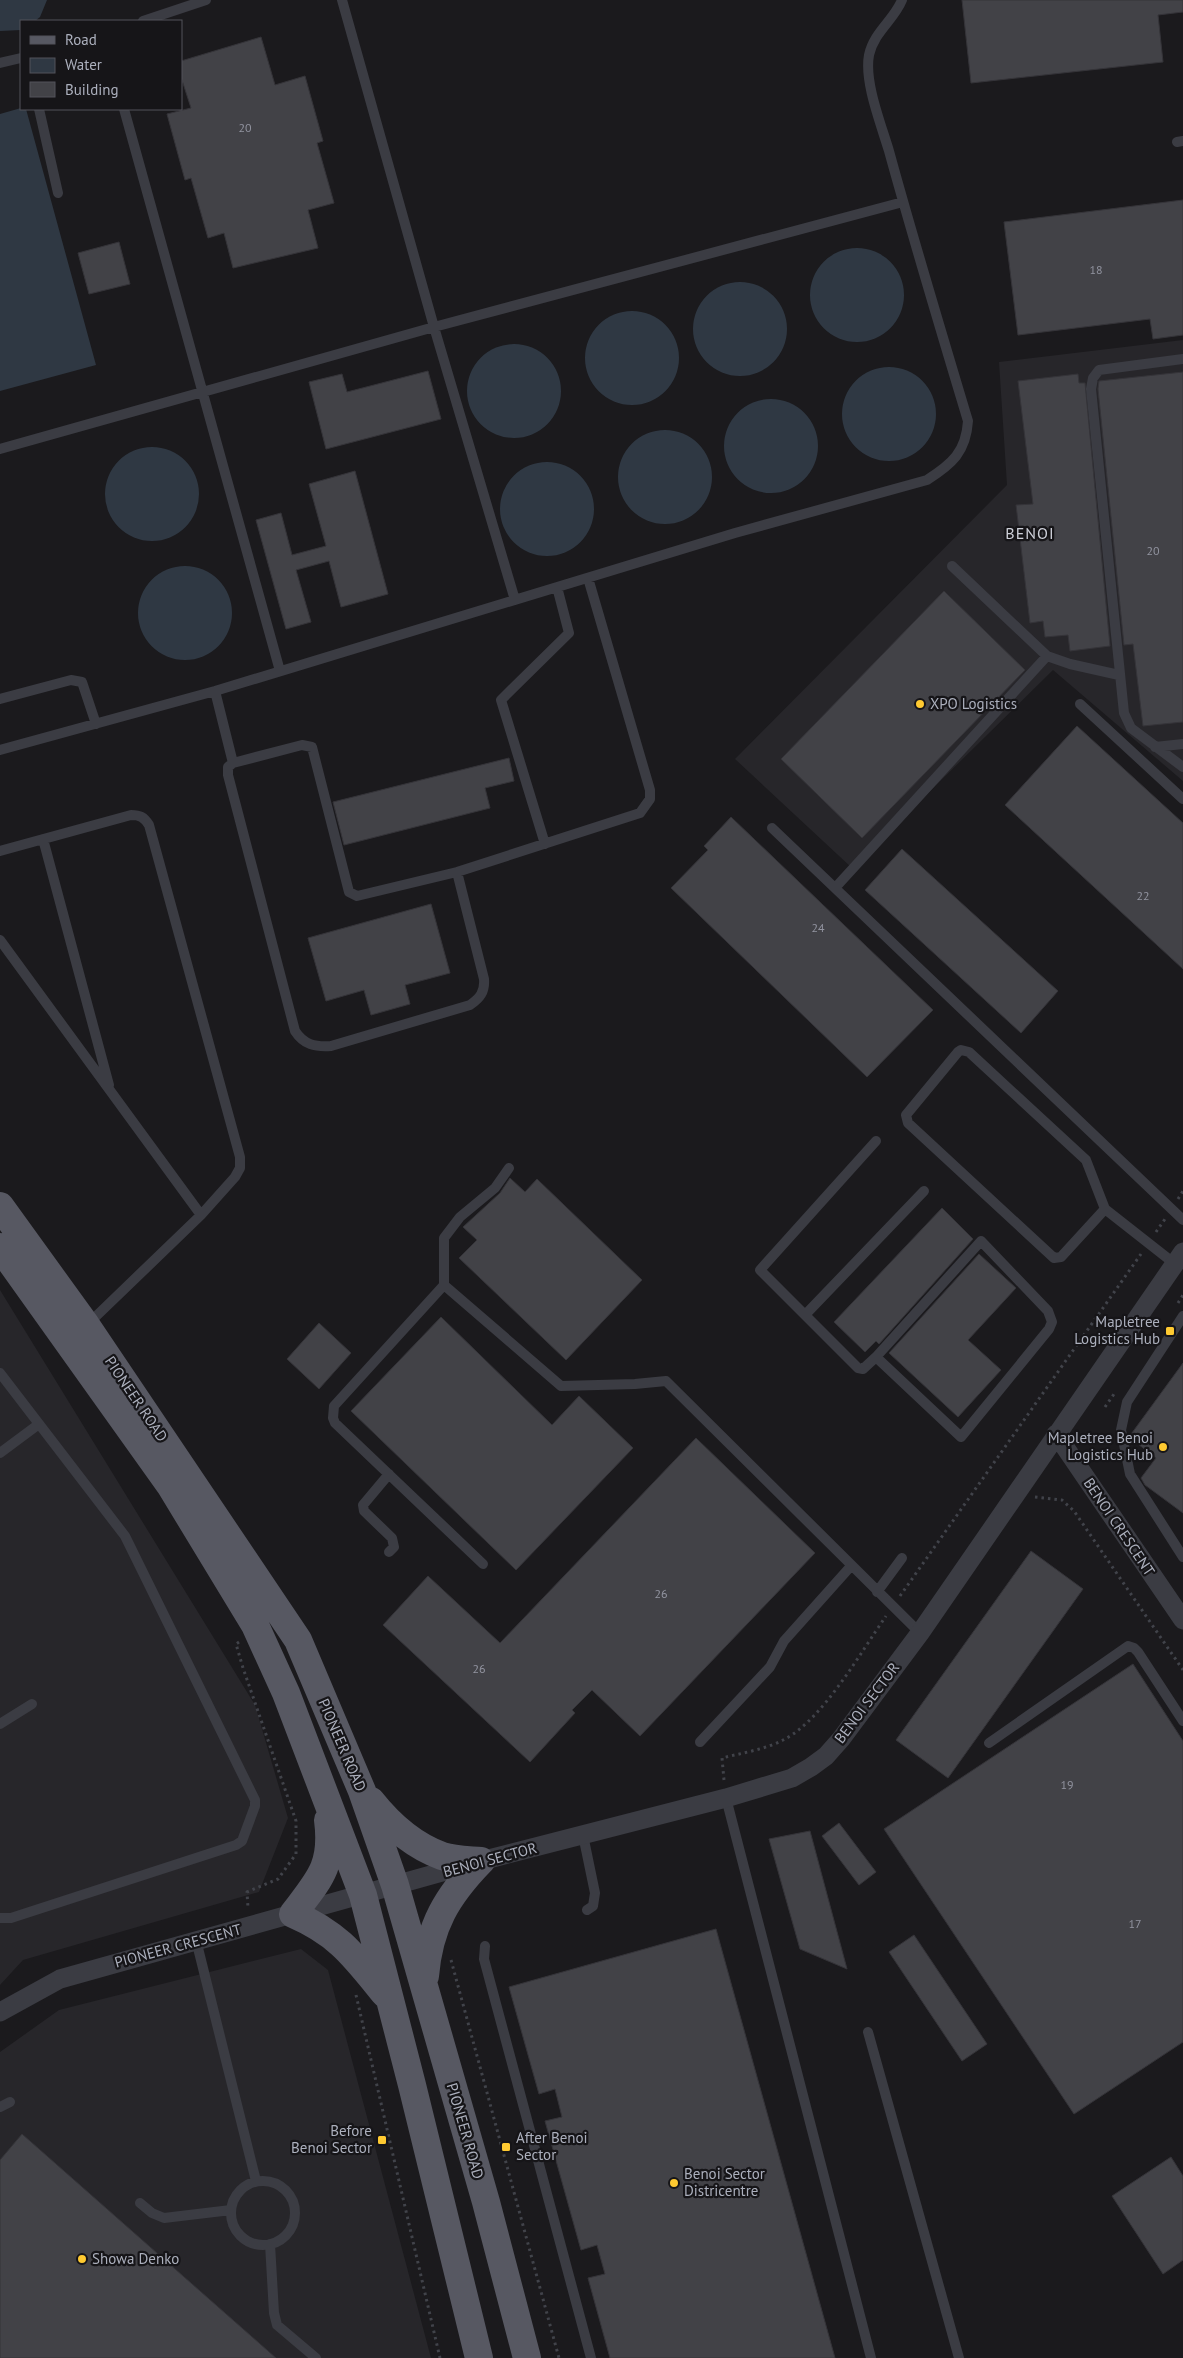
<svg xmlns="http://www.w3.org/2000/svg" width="1183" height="2358" font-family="'PT Sans',sans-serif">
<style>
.built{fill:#27262a}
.water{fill:#2f3843}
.building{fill:#424247;stroke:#353439}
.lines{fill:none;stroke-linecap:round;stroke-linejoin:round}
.path{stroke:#41434a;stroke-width:3;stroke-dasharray:2.5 4;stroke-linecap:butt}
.service{stroke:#3b3c43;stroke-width:10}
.minor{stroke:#3b3c43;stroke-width:19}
.primary{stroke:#575862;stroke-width:28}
.poi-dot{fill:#ffca31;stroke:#161518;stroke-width:2}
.labels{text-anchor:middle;stroke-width:4.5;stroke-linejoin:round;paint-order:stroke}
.number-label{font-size:12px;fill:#9294a0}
.poi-label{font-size:15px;fill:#acb0bd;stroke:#161518;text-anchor:start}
.street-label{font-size:15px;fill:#acb0bd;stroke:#161518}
.neighbourhood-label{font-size:16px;letter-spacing:1px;fill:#ced0d9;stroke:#161518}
</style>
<rect width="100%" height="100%" fill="#1b1a1d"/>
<path class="built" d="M1183 340V781L1053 670 852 868 735 759 1007 485 999 362Z
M0 1290 255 1705 288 1818 259 1892 23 1960 0 1985Z
M301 1949 328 1970 431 2358H0V2052L59 2010Z"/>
<path class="water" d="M0 0H47L40 17 35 21H21V30L0 31Z
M21 108 26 109 96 365 0 391V114Z
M810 295a47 47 0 1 1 94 0a47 47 0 1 1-94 0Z
M693 329a47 47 0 1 1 94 0a47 47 0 1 1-94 0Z
M585 358a47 47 0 1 1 94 0a47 47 0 1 1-94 0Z
M467 391a47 47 0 1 1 94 0a47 47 0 1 1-94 0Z
M842 414a47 47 0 1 1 94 0a47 47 0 1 1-94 0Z
M724 446a47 47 0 1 1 94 0a47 47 0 1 1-94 0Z
M618 477a47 47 0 1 1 94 0a47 47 0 1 1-94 0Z
M105 494a47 47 0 1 1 94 0a47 47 0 1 1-94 0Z
M500 509a47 47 0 1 1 94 0a47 47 0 1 1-94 0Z
M138 613a47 47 0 1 1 94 0a47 47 0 1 1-94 0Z"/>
<path class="building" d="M962 0H1183V12L1158 15 1163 62 971 83Z
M261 37 275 85 305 76 323 141 317 143 334 203 308 210 318 248 233 268 224 233 208 238 191 178 185 180 167 114 191 108 181 77V61Z
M1183 200V335L1153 339 1150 319 1018 335 1004 222Z
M119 242 130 284 89 294 78 253Z
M428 371 441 419 326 449 309 382 342 374 347 392Z
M1183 372V722L1143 726 1133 644 1124 645 1098 389 1099 381Z
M1078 374 1079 383H1085L1110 646 1070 651 1068 635 1045 637 1043 621 1030 623 1016 505 1033 504 1018 381Z
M355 471 388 594 341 607 329 561 296 570 311 622 286 629 256 520 281 513 292 555 326 546 309 484Z
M944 591 1025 670 862 838 781 759Z
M1077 726 1183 823V969L1005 805Z
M509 758 514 781 485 788 490 808 344 845 333 802Z
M731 817 933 1010 867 1077 671 888 708 850 704 846Z
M902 849 1058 991 1021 1033 865 890Z
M431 904 450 973 405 985 410 1004 371 1015 364 990 326 1001 308 938Z
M510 1178 525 1192 537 1179 642 1280 566 1360 459 1258 477 1240 463 1227 500 1193Z
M942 1208 973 1239 879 1344 876 1341 865 1352 834 1322Z
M979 1254 1016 1288 968 1340 1001 1370 958 1417 889 1353Z
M441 1317 552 1425 579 1396 633 1448 516 1570 351 1411Z
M319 1323 351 1353 319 1389 287 1359Z
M1183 1363V1513L1145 1485 1141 1478 1156 1458 1129 1437Z
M696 1438 815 1553 640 1736 592 1690 572 1710 575 1713 530 1762 383 1625 428 1576 500 1643Z
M1031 1551 1083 1589 948 1778 896 1740Z
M1133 1664 1183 1741V2042L1074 2114 884 1829Z
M839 1823 876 1872 859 1885 822 1836Z
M810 1831 847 1969 800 1949 769 1839Z
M716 1929 835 2358H610L588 2278 605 2274 597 2245 581 2250 545 2121 562 2117 555 2089 539 2094 509 1987Z
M914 1935 987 2044 962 2061 889 1952Z
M22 2134 47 2156 276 2358H0V2160Z
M1171 2157 1183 2176V2260L1163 2274 1112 2196Z"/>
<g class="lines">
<path class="path" d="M1178 1199 1183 1191
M1156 1232 1165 1219
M1178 1303 1183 1295
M1105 1407 1114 1394
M1035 1497 1062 1500 1074 1511 1183 1670
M900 1596 1141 1254
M239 1642 236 1644 243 1668 296 1821V1854L278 1879 247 1892 248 1908
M724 1780 722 1758C742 1753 767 1749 785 1739 823 1719 861 1652 886 1616
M451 1960 559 2358
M356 1995 440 2358"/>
<path class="service" d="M342 0 434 327 515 600
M143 21 206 0
M0 63 21 58
M39 109 58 193
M124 109 280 671
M1177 142 1183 141
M1183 359 1099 370 1093 378 1091 389 1124 713 1131 728 1183 767
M0 449 434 327 903 202
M952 566 1047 656 1070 664 1119 675
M215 691 233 763
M0 699 71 680 82 682 96 724
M1080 704 1183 799
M1155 747 1183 744
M0 750 215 691 735 533 927 480C952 464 966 452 968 421 941 331 914 242 889 151 881 124 864 82 869 55 874 32 894 20 902 0
M772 828 1183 1220
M43 839 109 1085
M545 844 501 700 569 633 557 587
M0 851 131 815C140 815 144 817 149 825L240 1157V1168L235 1177 201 1215 88 1324
M457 872 484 979C485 992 480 998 470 1005L331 1046C315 1047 304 1045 295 1031L228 775V767L233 763 302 745 312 747 349 892 357 896 457 872 640 813 650 799V790L588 578
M835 888 1047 656
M0 940 201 1215
M876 1141 760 1270 858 1368 863 1369 876 1357 981 1241 1048 1311 1052 1322 1049 1329 961 1437 876 1357
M1105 1209 1061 1257 1054 1258 908 1123 906 1115 958 1052 961 1050 969 1052 1086 1160 1105 1209 1175 1264
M444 1285 561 1386 635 1384 666 1381 920 1633
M805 1315 924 1191
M1183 1316 1127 1402 1121 1430 1130 1474 1183 1557
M0 1373 125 1536 255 1800V1806L242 1841 236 1845 11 1918H0
M0 1453 39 1424
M389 1474 363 1505 364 1511 392 1538 394 1547 389 1552
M483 1564 335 1423 333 1418 334 1406 444 1285V1238L460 1217 495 1188 509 1168
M877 1592 902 1558
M0 1724 32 1704
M700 1742 770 1667 784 1641 851 1566
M989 1743 1128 1646 1134 1648 1138 1652 1183 1721
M726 1798 871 2358
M583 1835 595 1893 593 1906 587 1910
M196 1940 256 2181
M485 1946 484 1959 591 2358
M868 2032 959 2358
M0 2107 10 2102
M231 2213a32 32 0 1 1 64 0a32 32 0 1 1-64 0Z
M140 2203 152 2213 164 2218 231 2210
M270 2244 274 2313 277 2325 316 2358"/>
<path class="minor" d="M1056 1434 1183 1620
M0 2012 60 1979 481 1861 726 1798 792 1778 811 1767 826 1756 841 1739 920 1633 1183 1252"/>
<path class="primary" d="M0 1206 86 1325 298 1640 362 1791 395 1885 486 2202 527 2358
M0 1247 170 1485 255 1625 286 1693 363 1895 412 2085 479 2358
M371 1801C390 1825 412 1845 442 1856 453 1860 469 1860 481 1861
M328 1820C334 1866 319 1880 293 1914 339 1934 354 1956 385 1994
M425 1976C429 1926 447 1896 481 1861"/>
</g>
<g class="poi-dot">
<circle cx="920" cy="704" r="5"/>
<rect x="1165" y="1326" width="10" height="10" rx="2.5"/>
<circle cx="1163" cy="1447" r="5"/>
<rect x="377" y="2135" width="10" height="10" rx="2.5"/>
<rect x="501" y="2142" width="10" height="10" rx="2.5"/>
<circle cx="674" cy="2183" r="5"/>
<circle cx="82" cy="2259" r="5"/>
</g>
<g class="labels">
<g class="number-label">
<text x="245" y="132">20</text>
<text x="1096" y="274">18</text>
<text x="1153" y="555">20</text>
<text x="1143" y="900">22</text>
<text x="818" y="932">24</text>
<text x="661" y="1598">26</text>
<text x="479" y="1673">26</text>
<text x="1067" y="1789">19</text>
<text x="1135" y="1928">17</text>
</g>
<g class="poi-label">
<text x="930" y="709">XPO Logistics</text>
<text x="1160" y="1327" text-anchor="end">Mapletree<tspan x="1160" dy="17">Logistics Hub</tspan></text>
<text x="1153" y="1443" text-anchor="end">Mapletree Benoi<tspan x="1153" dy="17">Logistics Hub</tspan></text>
<text x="372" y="2136" text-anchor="end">Before<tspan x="372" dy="17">Benoi Sector</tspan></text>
<text x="516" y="2143">After Benoi<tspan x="516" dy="17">Sector</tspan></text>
<text x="684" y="2179">Benoi Sector<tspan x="684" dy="17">Districentre</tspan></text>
<text x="92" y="2264">Showa Denko</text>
</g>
<g class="street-label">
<text transform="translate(136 1399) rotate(56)" y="5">PIONEER ROAD</text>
<text transform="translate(1119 1527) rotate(56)" y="5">BENOI CRESCENT</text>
<text transform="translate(867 1703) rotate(-53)" y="5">BENOI SECTOR</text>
<text transform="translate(342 1745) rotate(67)" y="5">PIONEER ROAD</text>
<text transform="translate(490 1860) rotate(-15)" y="5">BENOI SECTOR</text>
<text transform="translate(178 1946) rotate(-15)" y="5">PIONEER CRESCENT</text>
<text transform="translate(465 2131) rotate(74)" y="5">PIONEER ROAD</text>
</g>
<g class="neighbourhood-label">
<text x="1030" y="539">BENOI</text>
</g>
</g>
<rect x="20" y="20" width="162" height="90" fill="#161518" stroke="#52535a"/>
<rect x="30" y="36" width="25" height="8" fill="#575862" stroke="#52535a"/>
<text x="65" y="45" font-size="15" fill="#acb0bd">Road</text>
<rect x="30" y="58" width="25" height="15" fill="#2f3843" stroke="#52535a"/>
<text x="65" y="70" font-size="15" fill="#acb0bd">Water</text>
<rect x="30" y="82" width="25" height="15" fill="#424247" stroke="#52535a"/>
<text x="65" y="95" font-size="15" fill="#acb0bd">Building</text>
</svg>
